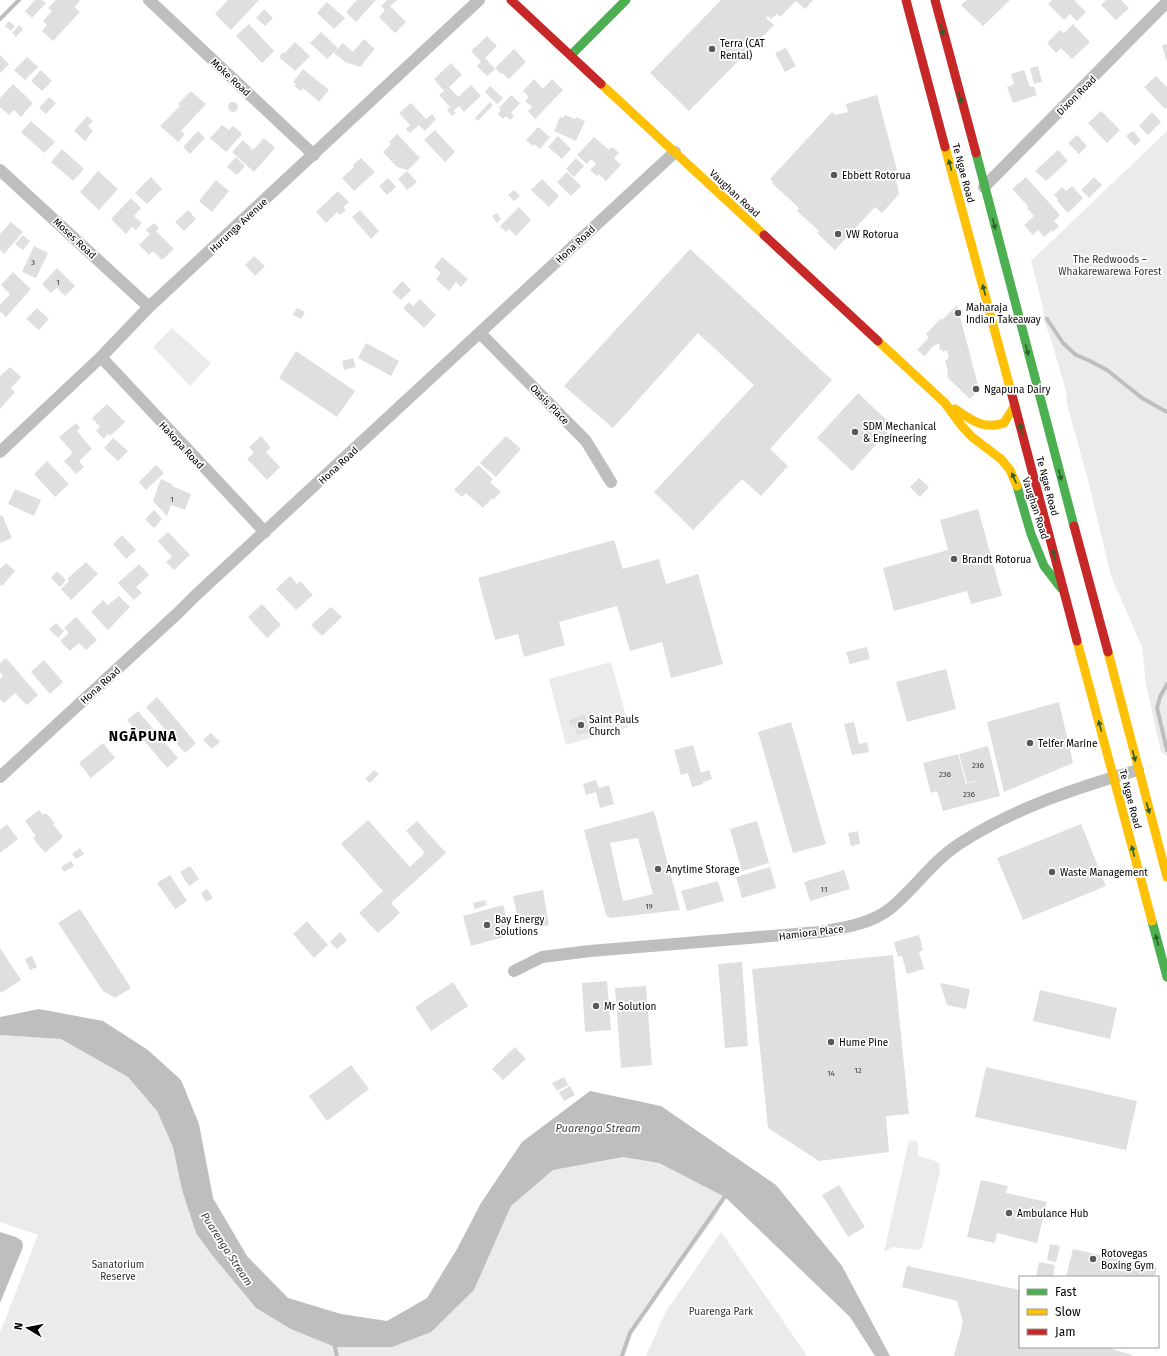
<svg xmlns="http://www.w3.org/2000/svg" width="1167" height="1356" font-family="'Fira Sans',sans-serif">
<style>
.green{fill:#ebebeb}
.water{fill:#bebebe}
.lines{fill:none;stroke-linecap:round;stroke-linejoin:round}
.stream{stroke:#bebebe;stroke-width:4}
.building{fill:#dfdfdf;fill-rule:evenodd}
.street{stroke:#bebebe;stroke-width:12}
.fast{stroke:#4caf50;stroke-width:9}
.slow{stroke:#ffc107;stroke-width:9}
.jam{stroke:#c62828;stroke-width:9}
.oneway{fill:#2a602c}
.poi-dot{fill:#595959;stroke:#fff;stroke-width:1.5}
.labels{text-anchor:middle;stroke-width:3.5;stroke-linejoin:round;paint-order:stroke}
.number-label{font-size:8px;fill:#383838}
.poi-label{font-size:10px;fill:#000;stroke:#fff;text-anchor:start}
.street-label{font-size:10px;fill:#000;stroke:#fff}
.park-label{font-size:10px;fill:#323232;stroke:#fff}
.water-label{font-size:11px;font-style:italic;fill:#434343;stroke:#fff}
.district-label{font-size:14px;font-weight:bold;letter-spacing:1px;fill:#000;stroke:#fff}
</style>
<rect width="100%" height="100%" fill="#fff"/>
<path class="green" d="M1167 131V756L1161 752 1146 684 1142 647 1111 576 1088 480 1067 404 1066 391 1050 336 1044 321 1043 308 1031 261Z
M172 328 211 363 190 386 153 347Z
M611 662 629 727 566 745 549 679Z
M0 1035 61 1039 128 1077 157 1111 173 1147 182 1190 196 1233 212 1255 256 1308 335 1347 474 1290 511 1206 553 1170 623 1157 659 1163 725 1197 716 1216 630 1333 622 1356H0V1333L38 1235 0 1222Z
M909 1140 918 1142V1156L939 1162 940 1171 922 1248 918 1250 893 1247 884 1252Z
M721 1232 806 1354 807 1356H646L665 1313Z"/>
<path class="water" d="M39 1009 103 1021 148 1050 181 1080 199 1124 213 1198 247 1256 288 1298 341 1314 387 1321 427 1298 457 1249 481 1203 522 1142 590 1091 661 1106 776 1185 842 1266 890 1356H875L850 1317 725 1197 659 1163 623 1157 553 1170 511 1206 474 1290 431 1332 392 1347H335L291 1329 256 1308 212 1255 196 1233 182 1190 173 1147 157 1111 128 1077 61 1039 0 1035V1017Z
M0 1232 16 1237 22 1241 23 1247 0 1303Z"/>
<g class="lines">
<path class="stream" d="M0 19 19 0
M1047 319 1063 343 1076 355 1090 361 1107 370 1142 398 1167 412
M1167 684 1160 697 1157 708 1167 750
M334 1343 337 1356
M622 1356 630 1333 728 1192"/>
</g>
<path class="building" d="M35 0H42L46 3 32 18 25 11Z
M56 0H78L80 1 74 7 80 12 53 41 42 31 47 25 43 21 52 11 48 8Z
M228 0H259L231 30 215 14Z
M357 0H376L356 22 346 12Z
M387 0H397L390 6 406 22 395 33 379 17 385 10 381 6Z
M721 0H813L805 9 796 1 780 17 777 14 771 19 768 16 766 18 774 25 689 111 650 73Z
M967 0H1010L983 26 961 5Z
M1052 0H1074L1086 12 1077 21 1070 14 1064 20 1048 4Z
M1106 0H1121L1129 8 1116 20 1101 5Z
M327 2 345 18 334 29 317 13Z
M264 9 273 18 265 26 256 18Z
M9 21 15 26 11 31 5 26Z
M249 24 274 51 262 63 236 36Z
M1073 24 1090 42 1072 59 1061 48 1056 53 1047 43 1060 30 1064 33Z
M19 25 23 29 16 37 12 33Z
M321 32 338 48 327 59 310 43Z
M487 36 497 46 485 58 495 69 487 76 477 66 481 62 471 51Z
M364 39 375 49 360 67 345 62 334 53 343 43 353 52Z
M295 42 310 56 295 71 279 57 283 52 285 53Z
M1167 44V60H1166L1162 45Z
M786 48 796 66 785 72 775 53Z
M514 49 526 62 509 79 502 73 501 74 495 68Z
M0 55 9 64 0 73Z
M27 57 38 67 25 80 14 70Z
M451 63 462 75 449 87 458 97 471 85 481 96 464 112 459 106 453 111 456 113 452 116 447 110 450 107 439 95 444 91 434 79Z
M1038 66 1042 82 1034 84 1030 68Z
M303 69 329 90 319 102 303 88 301 91 294 86 296 84 293 82Z
M41 70 52 81 42 91 31 81Z
M1024 70 1030 87 1034 86 1037 95 1013 103 1007 87 1014 84 1011 74Z
M1156 76 1167 87V107L1165 109 1144 87Z
M534 79 543 89 552 79 563 90 535 119 528 111 532 107 525 101 529 97 523 91Z
M13 84 33 103 21 117 14 110 9 115 0 107V98Z
M490 86 503 98 497 104 485 92Z
M191 91 206 104 181 131 185 134 178 142 160 126 180 106 178 104Z
M511 95 520 103 511 113 514 116 510 120 506 116 503 119 498 114 501 110 499 108Z
M877 95 897 170 894 171 899 194 882 213 875 207 835 250 817 233 819 231 797 211 799 208 772 183 773 182 770 179 832 112 835 115 848 112 846 104Z
M49 97 56 103 46 114 39 108Z
M228 107a5 5 0 1 1 10 0a5 5 0 1 1-10 0Z
M490 102 493 105 478 121 475 118Z
M411 103 426 119 432 114 436 119 425 131 419 125 410 133 406 129 410 125 399 113Z
M1101 111 1120 130 1107 143 1088 123Z
M1152 112 1161 122 1148 135 1139 126Z
M565 115 575 119 576 117 585 121 576 141 554 131 560 117 563 118Z
M87 116 93 121 88 126 93 131 85 141 74 131Z
M31 121 55 142 44 153 21 132Z
M222 125 229 130 233 126 242 134 226 152 210 138Z
M538 127 550 137 540 149 534 144 533 146 526 140Z
M435 130 455 152 445 162 424 140Z
M198 131 205 138 190 154 183 147Z
M1133 131 1141 140 1135 146 1126 136Z
M397 134 420 158 408 170 397 167 383 152 391 144 389 142Z
M1077 135 1087 146 1079 154 1068 143Z
M558 136 571 149 562 159 548 147Z
M594 137 609 150 612 147 619 153 614 158 621 165 606 181 599 174 597 176 590 170 596 164 591 159 587 164 577 155Z
M264 138 275 148 254 172 232 152 243 140 253 150Z
M62 149 84 169 73 181 51 162Z
M1058 150 1068 161 1046 181 1035 171Z
M236 157 245 166 237 175 227 167Z
M361 158 375 172 354 191 342 178 354 167 353 165Z
M576 158 584 166 574 177 566 169Z
M98 171 118 189 99 210 80 192Z
M407 171 417 182 407 190 398 179Z
M567 172 581 186 571 196 557 182Z
M151 177 162 189 147 204 135 193Z
M1026 177 1060 215 1054 221 1059 226 1053 232 1052 230 1044 237 1038 230 1033 235 1024 225 1034 216 1027 208 1028 206 1012 189Z
M1094 177 1102 185 1089 198 1081 190Z
M388 178 396 187 387 195 379 186Z
M542 179 559 196 549 207 531 190Z
M216 180 229 191 212 212 199 201Z
M1072 186 1083 198 1068 213 1057 201 1058 199 1054 195 1062 187 1066 191Z
M514 190 520 196 514 201 508 195Z
M338 191 349 202 343 207 346 210 340 215 337 212 326 223 316 212Z
M131 198 141 208 134 216 142 223 136 230 132 227 126 234 111 219Z
M519 207 531 220 516 236 509 229 506 232 500 226Z
M188 210 196 219 184 231 175 222Z
M360 210 379 231 371 239 352 217Z
M497 213 501 219 497 223 492 216Z
M11 222 23 232 4 254 0 250V234Z
M154 223 159 228 156 231 174 249 162 260 153 251 149 255 139 245 150 234 146 230Z
M23 235 30 241 23 250 15 244Z
M34 246 48 253 36 278 22 272Z
M690 249 832 380 770 449 788 466 761 496 742 479 693 530 654 492 754 385 698 333 613 428 564 386Z
M254 256 265 266 255 276 245 265Z
M442 257 468 279 461 287 456 282 449 291 436 279 441 273 434 267Z
M57 268 75 286 65 296 57 288 51 293 42 284Z
M13 272 31 289 6 317 0 311V305L10 294 1 285Z
M402 281 411 290 401 300 392 292Z
M420 299 436 315 424 328 403 308 409 302 413 306Z
M957 305 979 389 970 399 947 377 948 373 945 360 949 359 947 350 943 352 942 350H940L939 343 932 347 925 356 917 350 929 337 926 334 941 318 942 320Z
M37 308 49 319 39 330 26 319Z
M297 308 305 312 301 319 293 315Z
M366 343 399 361 391 376 358 358Z
M296 351 355 391 337 417 279 378Z
M353 358 356 367 344 370 342 361Z
M10 367 21 377 11 388 15 392 0 409V376Z
M858 393 893 426 852 471 817 438Z
M107 404 125 422 110 436 108 434 104 439 96 431 100 427 92 418Z
M76 423 80 428 77 431 92 449 79 461 84 467 76 474 64 461 73 453 59 437Z
M261 436 271 448 266 452 280 467 267 480 247 459 254 453 249 447Z
M506 436 521 449 496 477 480 463Z
M113 438 128 451 118 461 104 448Z
M47 461 69 484 55 497 34 474Z
M156 465 164 473 146 490 139 482Z
M478 465 493 479 490 482 501 492 493 500 492 498 483 508 466 493 462 497 454 490Z
M919 478 929 487 920 497 910 487Z
M161 479 172 484V486L191 494 185 510 171 505 167 516 153 501Z
M15 489 41 500 34 516 8 504Z
M978 509 1002 596 971 604 967 591 894 611 883 568 948 550 940 520Z
M154 510 162 519 154 528 145 519Z
M2 515 12 538 0 543V516Z
M168 532 190 555 174 570 166 562 172 557 158 541Z
M122 535 136 550 126 559 113 544Z
M614 540 623 569 659 559 666 584 698 574 723 664 671 678 662 642 630 651 617 606 559 622 565 645 524 657 518 634 495 640 478 578Z
M86 562 98 574 71 600 61 589 69 581 67 579Z
M6 563 15 571 2 586 0 584V569Z
M139 564 149 575 136 587 142 593 134 600 118 583Z
M57 571 66 580 60 587 51 578Z
M290 576 297 584 300 581 313 595 296 610 276 589Z
M119 596 130 607 108 630 91 612 103 600 108 605Z
M262 604 281 625 267 638 248 617Z
M331 607 342 617 322 636 311 625Z
M76 617 97 640 86 650 79 643 70 651 60 641 69 633 64 628Z
M56 623 64 631 58 638 49 629Z
M867 647 870 659 850 664 846 652Z
M6 658 38 695 27 705 15 693 4 703 0 699V679L3 676 0 672V663Z
M44 660 63 682 50 694 31 672Z
M946 669 956 709 907 722 896 682Z
M157 697 196 743 185 753 146 707Z
M1059 702 1073 763 1004 792 987 722Z
M138 711 178 758 167 768 127 720Z
M585 715 589 732 577 735 574 725 571 726 569 720Z
M791 722 826 844 793 853 758 732Z
M854 722 859 744 867 742 869 752 852 755 844 724Z
M211 733 220 742 212 749 203 740Z
M103 743 115 758 91 778 79 763Z
M693 745 701 773 709 770 712 779 703 782V784L692 787 688 773 681 775 674 750Z
M988 746 1000 796 943 811 937 791 931 793 923 763 958 754 966 784 984 779 967 783 959 754Z
M374 770 379 774 370 783 365 779Z
M596 780 599 788 609 785 614 804 600 808 596 792 586 795 583 784Z
M39 810 43 815 46 813 55 823 53 824 63 837 45 853 33 838 36 836 25 821Z
M654 811 680 910 610 918 606 915 584 830ZM638 838 653 894 623 901 610 843Z
M368 820 410 867 425 853 406 831 417 821 446 853 391 903 400 913 378 933 359 913 383 891 341 844Z
M757 821 769 863 742 871 730 829Z
M7 824 18 839 0 853V830Z
M1081 824 1106 886 1023 920 997 858Z
M858 831 860 844 851 846 848 833Z
M80 848 84 854 76 859 72 854Z
M71 861 74 866 64 872 61 867Z
M190 866 199 879 189 886 180 872Z
M770 867 776 888 742 898 736 877Z
M844 870 850 889 810 901 804 882Z
M170 875 187 901 175 909 157 883Z
M718 881 724 901 687 911 681 891Z
M207 889 213 898 206 902 201 893Z
M543 890 549 925 539 927 536 916 518 920 513 896Z
M485 900 487 905 475 909 473 903Z
M503 905 511 935 471 946 463 916Z
M80 909 131 988 115 998 103 991 58 923Z
M307 921 328 945 314 958 293 934Z
M340 932 347 940 337 949 330 942Z
M919 935 923 950 919 952 924 969 907 974 902 956 898 957 894 942Z
M0 948 21 980 1 993 0 991Z
M893 955 909 1114 886 1116 889 1152 819 1161 768 1128 752 969Z
M32 956 37 967 30 970 25 959Z
M742 962 748 1046 725 1048 718 964Z
M607 981 611 1030 585 1032 582 983Z
M453 982 468 1006 431 1031 415 1007Z
M940 983 970 989 966 1009 947 1005Z
M646 986 652 1065 621 1068 615 988Z
M1040 990 1117 1008 1110 1039 1033 1021Z
M515 1047 526 1059 503 1080 492 1069Z
M351 1065 369 1089 327 1121 309 1096Z
M986 1067 1137 1101 1126 1150 975 1117Z
M564 1077 568 1085 557 1091 552 1083Z
M570 1086 575 1095 564 1101 559 1092Z
M981 1180 1008 1186 1006 1193 1047 1202 1037 1243 997 1233 995 1243 967 1237Z
M839 1185 865 1227 848 1237 822 1195Z
M1050 1244 1060 1246 1056 1262 1047 1260Z
M1073 1249 1157 1268 1155 1277H1066Z
M1039 1262 1055 1265 1053 1277H1036Z
M907 1266 1020 1290V1347H1105L1132 1355V1356H954L963 1322 957 1301 902 1287Z"/>
<g class="lines">
<path class="street" d="M149 0 314 155
M0 170 149 307
M984 187 1167 2
M480 333 586 441 611 482
M101 357 265 532
M0 452 101 357 149 307 479 0
M0 777 179 612 196 595 675 152
M514 971 542 957 590 951 820 932C844 928 871 924 891 908 915 888 933 861 959 844 1014 808 1076 788 1138 770"/>
<path class="fast" d="M571 55 626 0
M976 153 1074 526
M1017 486 1031 534 1044 566 1061 588
M1152 921 1167 977"/>
<path class="slow" d="M601 84 764 235
M945 147 1012 395
M878 341 945 403 961 425 972 437 1001 459 1010 470 1017 486
M955 409C972 420 983 430 1004 423L1015 405
M1077 641 1152 921
M1108 652 1167 877"/>
<path class="jam" d="M511 0 601 84
M906 0 945 147
M935 0 976 153
M764 235 878 341
M1012 395 1077 641
M1074 526 1108 652"/>
</g>
<defs><path id="oneway-solid" d="M-6-.8H1V-3.2L6.5 0L1 3.2V.8H-6Z"/></defs>
<g class="oneway">
<use href="#oneway-solid" transform="translate(942 30) rotate(76)"/>
<use href="#oneway-solid" transform="translate(960 98) rotate(75)"/>
<use href="#oneway-solid" transform="translate(950 165) rotate(-105)"/>
<use href="#oneway-solid" transform="translate(994 224) rotate(75)"/>
<use href="#oneway-solid" transform="translate(984 290) rotate(-105)"/>
<use href="#oneway-solid" transform="translate(1027 350) rotate(75)"/>
<use href="#oneway-solid" transform="translate(1021 429) rotate(-105)"/>
<use href="#oneway-solid" transform="translate(1060 475) rotate(75)"/>
<use href="#oneway-solid" transform="translate(1014 478) rotate(-113)"/>
<use href="#oneway-solid" transform="translate(1054 555) rotate(-105)"/>
<use href="#oneway-solid" transform="translate(1100 726) rotate(-105)"/>
<use href="#oneway-solid" transform="translate(1134 756) rotate(75)"/>
<use href="#oneway-solid" transform="translate(1148 808) rotate(74)"/>
<use href="#oneway-solid" transform="translate(1133 851) rotate(-105)"/>
<use href="#oneway-solid" transform="translate(1157 940) rotate(-105)"/>
</g>
<g class="poi-dot">
<circle cx="712" cy="49" r="4"/>
<circle cx="834" cy="175" r="4"/>
<circle cx="838" cy="234" r="4"/>
<circle cx="958" cy="313" r="4"/>
<circle cx="976" cy="389" r="4"/>
<circle cx="855" cy="432" r="4"/>
<circle cx="954" cy="559" r="4"/>
<circle cx="581" cy="725" r="4"/>
<circle cx="1030" cy="743" r="4"/>
<circle cx="658" cy="869" r="4"/>
<circle cx="1052" cy="872" r="4"/>
<circle cx="487" cy="925" r="4"/>
<circle cx="596" cy="1006" r="4"/>
<circle cx="831" cy="1042" r="4"/>
<circle cx="1009" cy="1213" r="4"/>
<circle cx="1093" cy="1259" r="4"/>
</g>
<g class="labels">
<g class="number-label">
<text x="33" y="265">3</text>
<text x="58" y="285">1</text>
<text x="172" y="502">1</text>
<text x="978" y="768">236</text>
<text x="945" y="777">236</text>
<text x="969" y="797">236</text>
<text x="824" y="892">11</text>
<text x="649" y="909">19</text>
<text x="858" y="1073">12</text>
<text x="831" y="1076">14</text>
</g>
<g class="poi-label">
<text x="720" y="47">Terra (CAT<tspan x="720" dy="12">Rental)</tspan></text>
<text x="842" y="179">Ebbett Rotorua</text>
<text x="846" y="238">VW Rotorua</text>
<text x="966" y="311">Maharaja<tspan x="966" dy="12">Indian Takeaway</tspan></text>
<text x="984" y="393">Ngapuna Dairy</text>
<text x="863" y="430">SDM Mechanical<tspan x="863" dy="12">&amp; Engineering</tspan></text>
<text x="962" y="563">Brandt Rotorua</text>
<text x="589" y="723">Saint Pauls<tspan x="589" dy="12">Church</tspan></text>
<text x="1038" y="747">Telfer Marine</text>
<text x="666" y="873">Anytime Storage</text>
<text x="1060" y="876">Waste Management</text>
<text x="495" y="923">Bay Energy<tspan x="495" dy="12">Solutions</tspan></text>
<text x="604" y="1010">Mr Solution</text>
<text x="839" y="1046">Hume Pine</text>
<text x="1017" y="1217">Ambulance Hub</text>
<text x="1101" y="1257">Rotovegas<tspan x="1101" dy="12">Boxing Gym</tspan></text>
</g>
<g class="street-label">
<text transform="translate(231 77) rotate(43)" y="4">Moke Road</text>
<text transform="translate(1076 95) rotate(-45)" y="4">Dixon Road</text>
<text transform="translate(964 173) rotate(75)" y="4">Te Ngae Road</text>
<text transform="translate(735 193) rotate(43)" y="4">Vaughan Road</text>
<text transform="translate(238 225) rotate(-43)" y="4">Hurunga Avenue</text>
<text transform="translate(75 238) rotate(43)" y="4">Moses Road</text>
<text transform="translate(575 244) rotate(-43)" y="4">Hona Road</text>
<text transform="translate(550 404) rotate(46)" y="4">Oasis Place</text>
<text transform="translate(182 445) rotate(47)" y="4">Hakopa Road</text>
<text transform="translate(338 465) rotate(-43)" y="4">Hona Road</text>
<text transform="translate(1048 486) rotate(75)" y="4">Te Ngae Road</text>
<text transform="translate(1036 508) rotate(72)" y="4">Vaughan Road</text>
<text transform="translate(100 685) rotate(-42)" y="4">Hona Road</text>
<text transform="translate(1131 799) rotate(75)" y="4">Te Ngae Road</text>
<text transform="translate(811 932) rotate(-7)" y="4">Hamiora Place</text>
</g>
<g class="park-label">
<text x="1110" y="263">The Redwoods –<tspan x="1110" dy="12">Whakarewarewa Forest</tspan></text>
<text x="118" y="1268">Sanatorium<tspan x="118" dy="12">Reserve</tspan></text>
<text x="721" y="1315">Puarenga Park</text>
</g>
<g class="water-label">
<text x="598" y="1132">Puarenga Stream</text>
<text transform="translate(227 1249) rotate(57)" y="4">Puarenga Stream</text>
</g>
<g class="district-label">
<text x="143" y="741">NGĀPUNA</text>
</g>
</g>
<rect x="1019" y="1276" width="140" height="72" fill="#ffffff" stroke="#999999"/>
<rect x="1027" y="1289" width="20" height="6" fill="#4caf50" stroke="#999999"/>
<text x="1055" y="1296" font-size="12" fill="#000000">Fast</text>
<rect x="1027" y="1309" width="20" height="6" fill="#ffc107" stroke="#999999"/>
<text x="1055" y="1316" font-size="12" fill="#000000">Slow</text>
<rect x="1027" y="1329" width="20" height="6" fill="#c62828" stroke="#999999"/>
<text x="1055" y="1336" font-size="12" fill="#000000">Jam</text>
<g transform="translate(28 1328) rotate(280)" stroke="#ffffff" stroke-width="3" paint-order="stroke">
<path d="M0-3L7 15L0 10L-7 15Z" fill="#000000"/>
<text y="-6" font-size="11" font-weight="bold" text-anchor="middle" fill="#000000">N</text>
</g>
</svg>
